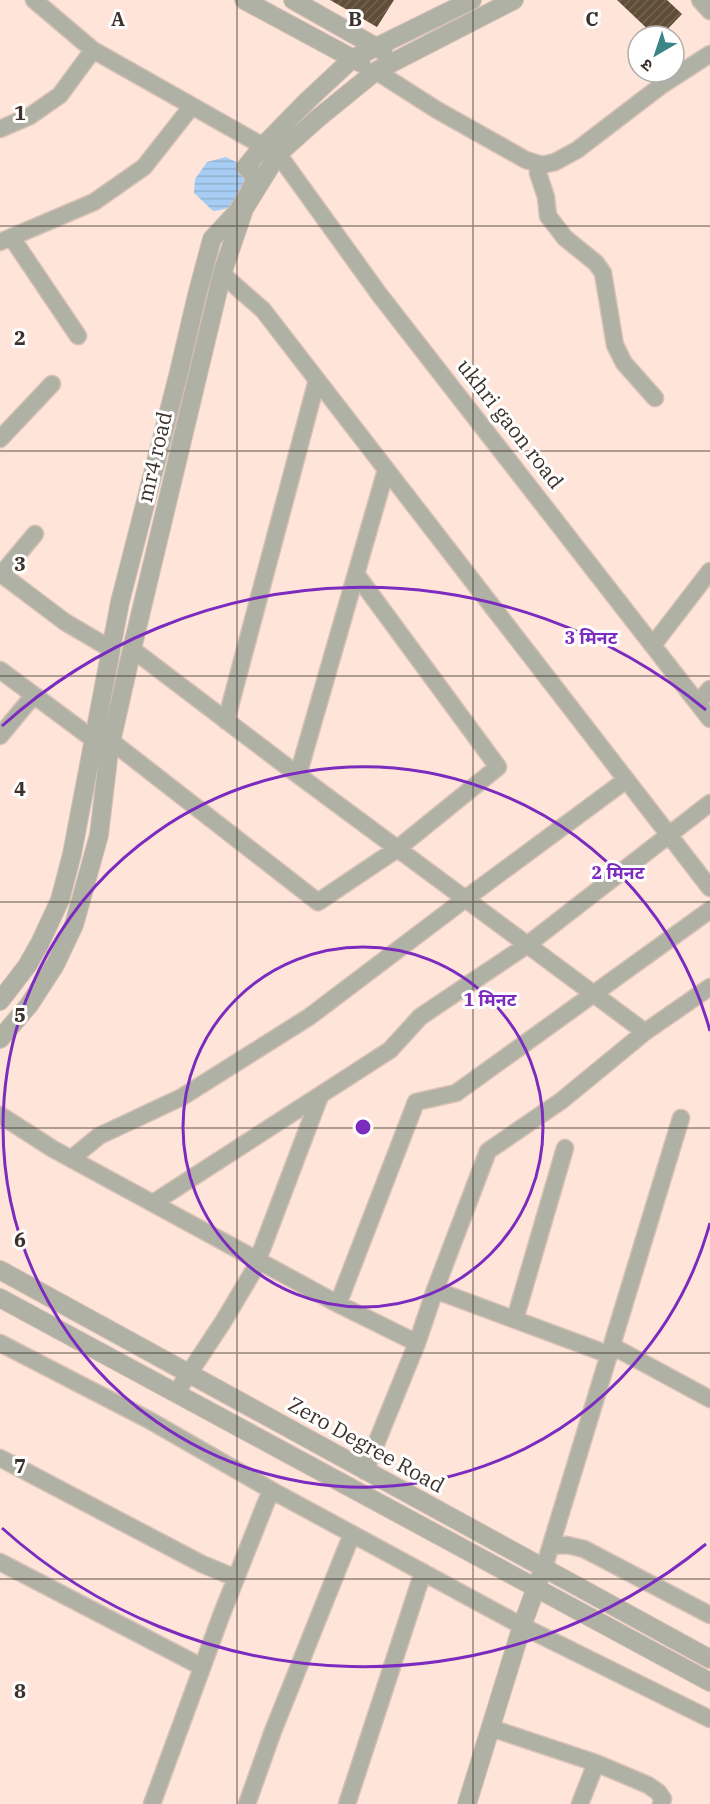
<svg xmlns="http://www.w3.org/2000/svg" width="710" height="1804" font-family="'IBM Plex Serif','Noto Sans Devanagari',serif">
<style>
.water{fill:url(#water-rules)}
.building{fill:url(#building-hatch)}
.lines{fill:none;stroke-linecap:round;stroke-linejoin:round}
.minor-casing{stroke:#d8c1b6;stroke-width:19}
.tertiary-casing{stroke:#d8c1b6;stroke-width:20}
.minor{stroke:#afb1a4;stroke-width:16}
.tertiary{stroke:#afb1a4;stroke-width:18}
.grid{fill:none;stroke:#3d312b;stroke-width:1.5;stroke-opacity:0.55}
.ring{fill:none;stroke:#7b2cbf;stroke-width:3}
.labels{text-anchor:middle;stroke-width:6;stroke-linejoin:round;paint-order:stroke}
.street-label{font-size:21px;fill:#3d312b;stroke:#fff}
.grid-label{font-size:20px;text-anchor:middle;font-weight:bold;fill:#3d312b;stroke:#fff;stroke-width:6;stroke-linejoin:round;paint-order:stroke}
.centre{fill:#7b2cbf;stroke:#fff;stroke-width:3}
.ring-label{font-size:18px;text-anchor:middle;font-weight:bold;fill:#7b2cbf;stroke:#fff;stroke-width:6;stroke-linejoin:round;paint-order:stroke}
</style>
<defs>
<pattern id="water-rules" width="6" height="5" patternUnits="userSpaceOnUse" patternTransform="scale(1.5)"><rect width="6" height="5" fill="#a8cdf4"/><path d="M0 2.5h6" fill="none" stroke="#92b0d1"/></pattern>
<pattern id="building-hatch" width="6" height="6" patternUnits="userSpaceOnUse" patternTransform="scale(1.5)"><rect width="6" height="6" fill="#5f4d37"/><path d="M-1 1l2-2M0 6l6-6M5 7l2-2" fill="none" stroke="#736452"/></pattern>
</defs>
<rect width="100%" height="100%" fill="#ffe5d9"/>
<path class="water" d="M226 157 240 164 247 179C238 199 237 209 213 211L194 193 195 179 207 162Z"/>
<path class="building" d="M330 0H394L377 27Z
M617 0H667L682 14 661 36H655Z"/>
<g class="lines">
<g class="minor-casing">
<path id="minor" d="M34 0 93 50 263 146
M700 0 710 11
M376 71 437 110 526 160 542 165 555 162 577 150 662 85 710 54
M0 129 30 116 60 95 93 50
M278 154 379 294 710 719
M542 165 538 173 546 197 548 216 565 238 596 263 603 273 615 345 624 363 655 398
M12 238 78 336
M0 242 94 202 144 167 192 106
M222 274 263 310 710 888
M0 439 52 384
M0 573 65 622 111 649
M0 576 35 534
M653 645 710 571
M132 649 298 775 645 1032
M0 670 93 739
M698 703 710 689
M226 721 317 380
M0 736 33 696
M111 741 318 902 397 849 498 767 356 574
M298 775 386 470
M0 1115 53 1149 338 1304 417 1343
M71 1159 99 1136 182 1097 309 1017 465 899 626 780
M153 1203 390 1050 420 1017 527 945 710 803
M435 1290 610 1355
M338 1304 416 1102 456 1093 710 910
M515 1319 565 1148
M0 1343 149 1420 271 1490 522 1626 710 1719
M612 1346 710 1399
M176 1393 223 1322 254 1270 320 1096
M0 1458 202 1564 236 1578
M365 1471 417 1343 435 1290 488 1151 561 1101 645 1032 710 987
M551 1546 567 1545 584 1549 710 1615
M0 1562 202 1667
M544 1568 681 1118
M491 1728 596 1763 648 1785 658 1792 663 1799 661 1804
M152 1804 221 1616 271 1490
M247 1804 273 1731 352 1534
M347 1804 423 1572
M580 1804 596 1763"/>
</g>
<g class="tertiary-casing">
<path id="tertiary" d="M244 0 361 63
M293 0 383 51
M0 1001 27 966 40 943 60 900 72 854 120 602 178 376 197 295 212 239 238 211 249 193 256 177 246 167 263 146 307 101 352 59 472 0
M0 1039 29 1005 55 965 74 925 99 835 109 751 132 649 222 274 244 209 278 154 317 119 376 71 514 0
M0 1270 710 1659
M0 1298 710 1682
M467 1804 522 1626 540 1577"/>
</g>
<use href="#minor" class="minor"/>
<use href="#tertiary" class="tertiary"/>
</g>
<path class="grid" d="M237 0V1804M473 0V1804M0 226H710M0 451H710M0 676H710M0 902H710M0 1128H710M0 1353H710M0 1579H710"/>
<g class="ring">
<circle cx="363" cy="1127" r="180"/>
<path d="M710 1223A360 360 0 1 1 710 1031"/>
<path d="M706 1544A540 540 0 0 1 2 1528M2 726A540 540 0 0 1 706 710"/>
</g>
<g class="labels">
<g class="street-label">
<text transform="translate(510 424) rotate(52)" y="7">ukhri gaon road</text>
<text transform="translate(155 457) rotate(-77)" y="7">mr4 road</text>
<text transform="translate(366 1445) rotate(29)" y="7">Zero Degree Road</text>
</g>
</g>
<g class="grid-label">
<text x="118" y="26">A</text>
<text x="355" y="26">B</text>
<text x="592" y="26">C</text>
<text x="20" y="120">1</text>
<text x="20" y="345">2</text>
<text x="20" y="571">3</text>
<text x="20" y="796">4</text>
<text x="20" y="1022">5</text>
<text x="20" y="1247">6</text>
<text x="20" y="1473">7</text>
<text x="20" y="1698">8</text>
</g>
<circle cx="363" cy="1127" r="9" class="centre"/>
<g class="ring-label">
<text x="591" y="644">3 मिनट</text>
<text x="618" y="879">2 मिनट</text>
<text x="490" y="1006">1 मिनट</text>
</g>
<g transform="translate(656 54) rotate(219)"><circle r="28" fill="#ffffff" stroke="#b1adaa" stroke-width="1.5"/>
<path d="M0-4.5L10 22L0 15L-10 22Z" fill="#3c8586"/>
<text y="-9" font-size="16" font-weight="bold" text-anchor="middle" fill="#3d312b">उ</text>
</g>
</svg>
